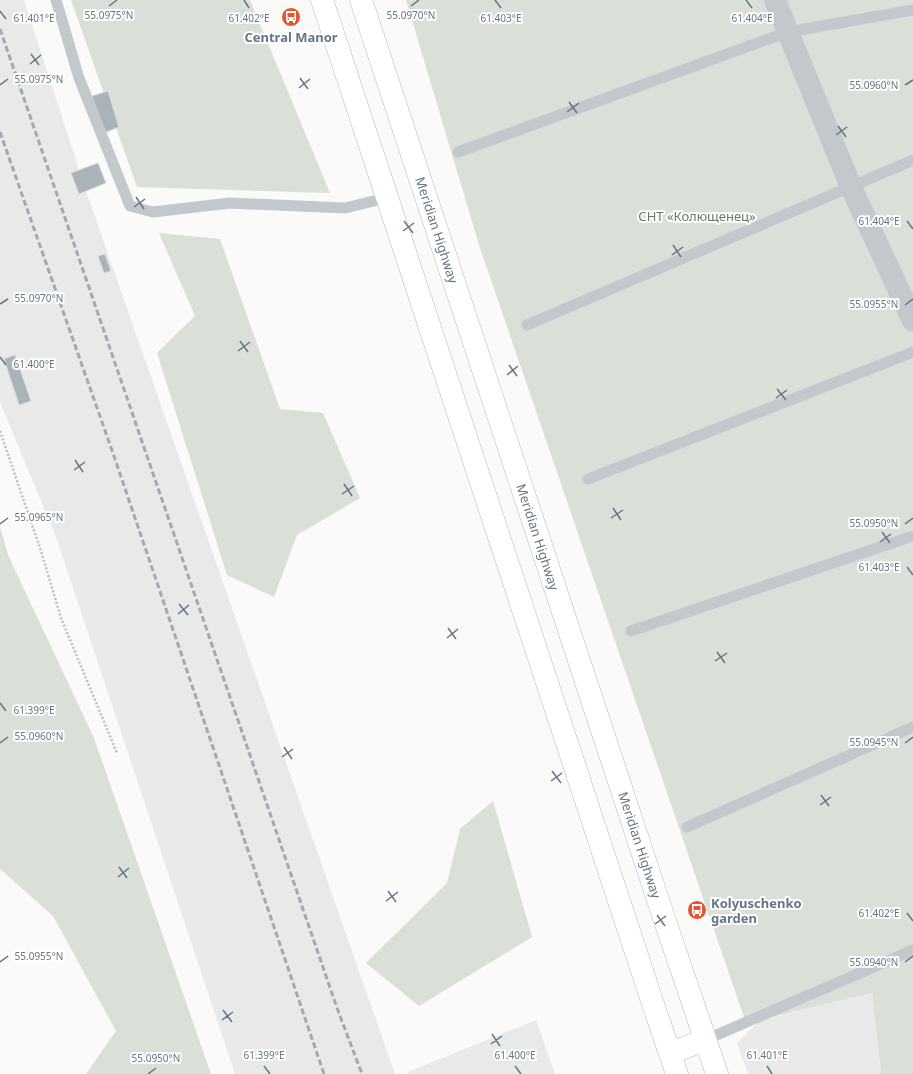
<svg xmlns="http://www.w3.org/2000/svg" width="913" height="1074" font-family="'Noto Sans',sans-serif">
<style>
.built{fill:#e8e9e9}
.green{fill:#dadfd7}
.building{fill:#aab3b9;stroke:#dcdcda}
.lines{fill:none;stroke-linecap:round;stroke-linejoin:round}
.primary-casing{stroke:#b5babe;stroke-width:23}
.path{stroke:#bbbfc2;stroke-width:2.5;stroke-dasharray:2 2;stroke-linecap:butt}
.service{stroke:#c3c8cc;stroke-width:11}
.minor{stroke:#c3c8cc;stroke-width:22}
.primary{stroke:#fff;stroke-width:22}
.rail{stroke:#a2aab0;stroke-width:3;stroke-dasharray:6 3;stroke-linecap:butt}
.ticks{fill:none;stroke:#657683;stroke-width:1.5}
.labels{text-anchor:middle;stroke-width:4;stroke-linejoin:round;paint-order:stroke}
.poi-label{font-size:13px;font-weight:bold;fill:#657683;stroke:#fff}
.park-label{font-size:13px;fill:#687a64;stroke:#fff}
.street-label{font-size:13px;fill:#657683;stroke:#fff}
.ticks-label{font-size:10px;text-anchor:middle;fill:#657683;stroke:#fff;stroke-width:4;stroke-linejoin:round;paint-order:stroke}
</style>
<rect width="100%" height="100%" fill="#fafaf8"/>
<path class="built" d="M0 0H24L87 194 395 1074H235L56 537 0 402Z
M872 993 881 1074H748L737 1043 760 1020Z
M536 1020 555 1074H409L408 1072Z"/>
<path class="green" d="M71 0H250L330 193 137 187Z
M406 0H913V1074H881L872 993 746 1023 479 245Z
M159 233 220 239 280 409 323 413 360 498 297 535 274 597 227 575 157 353 195 316Z
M0 526 8 555 94 738 211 1074H86L116 1031 53 916 0 869Z
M493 801 532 937 419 1006 366 963 447 883 460 829Z"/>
<path class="building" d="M108 91 119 127 104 133 92 96Z
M98 163 106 183 79 194 71 173Z
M105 254 111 271 104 273 98 256Z
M15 355 31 401 19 405 4 359Z"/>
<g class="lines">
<g class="primary-casing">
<path id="primary" d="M322 0 655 1010 677 1074
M361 0 665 921 717 1074
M670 1053 705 1040"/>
</g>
<path class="path" d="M0 431 41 551 61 618 117 753"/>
<path class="service" d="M56 0 79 78 130 206 153 212 230 203 345 208 386 198
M458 152 788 32 913 10
M527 325 913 160
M588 479 913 352
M631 631 913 536
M687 827 913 727
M705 1040 913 950"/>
<path class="minor" d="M775 0 851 187 913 321"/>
<use href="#primary" class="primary"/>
<path class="rail" d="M0 29 337 1008 362 1074
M0 132 115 459 324 1074"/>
</g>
<path class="ticks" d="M244 0 249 8M495 0 501 8M746 0 752 8M109 6 117 0M411 6 419 0M0 11 6 19M31 54 39 65M30 64 41 55M300 78 308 89M0 85 8 79M905 85 913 80M299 88 310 79M569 102 577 113M567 112 579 103M838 126 846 137M836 135 847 127M136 197 144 209M134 207 145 199M404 221 413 233M907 221 913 229M403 231 414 223M673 245 681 257M672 255 683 247M0 304 8 299M905 305 913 299M240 341 248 352M238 351 250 342M0 357 6 365M509 365 517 376M507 375 518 366M777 389 786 400M776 398 787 390M75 460 83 472M74 470 85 462M344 484 352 496M342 494 354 486M613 508 621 520M611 518 623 510M0 524 8 518M905 524 913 518M882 532 890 543M880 542 891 534M907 567 913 575M179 604 188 615M178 614 189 605M448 628 456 639M447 638 458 629M717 652 725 663M715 661 727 653M0 703 6 711M0 743 8 737M905 743 913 737M284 747 292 759M282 757 293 749M552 771 561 783M551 781 562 773M821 795 829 806M820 805 831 797M119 867 127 878M118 877 129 868M388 891 396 902M386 901 398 892M907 913 913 921M657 915 665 926M655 924 666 916M0 962 8 956M905 962 913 956M223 1010 232 1022M222 1020 233 1012M492 1034 500 1046M491 1044 502 1036M264 1066 270 1074M515 1066 521 1074M767 1066 772 1074M148 1074 156 1068"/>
<defs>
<g id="bus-disc" transform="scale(1)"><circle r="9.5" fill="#e4572e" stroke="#fff"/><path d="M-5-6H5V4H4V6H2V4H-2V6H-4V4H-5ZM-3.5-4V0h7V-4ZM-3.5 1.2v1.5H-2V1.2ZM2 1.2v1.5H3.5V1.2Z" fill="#fff"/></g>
</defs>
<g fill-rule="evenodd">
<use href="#bus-disc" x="291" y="17"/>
<use href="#bus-disc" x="697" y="910"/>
</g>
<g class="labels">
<g class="poi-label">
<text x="291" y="42">Central Manor</text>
<text x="711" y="908" text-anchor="start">Kolyuschenko<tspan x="711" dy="15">garden</tspan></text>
</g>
<g class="park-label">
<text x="697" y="221">СНТ «Колющенец»</text>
</g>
<g class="street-label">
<text transform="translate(437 230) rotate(72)" y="5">Meridian Highway</text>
<text transform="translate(538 537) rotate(72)" y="5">Meridian Highway</text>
<text transform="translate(640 845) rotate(72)" y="5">Meridian Highway</text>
</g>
</g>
<g class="ticks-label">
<text x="109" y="19">55.0975°N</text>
<text x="411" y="19">55.0970°N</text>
<text x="249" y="22">61.402°E</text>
<text x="501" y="22">61.403°E</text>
<text x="752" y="22">61.404°E</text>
<text x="34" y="22">61.401°E</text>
<text x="39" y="83">55.0975°N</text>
<text x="874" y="89">55.0960°N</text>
<text x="879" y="225">61.404°E</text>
<text x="39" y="302">55.0970°N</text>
<text x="874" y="308">55.0955°N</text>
<text x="34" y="368">61.400°E</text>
<text x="39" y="521">55.0965°N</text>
<text x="874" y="527">55.0950°N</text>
<text x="879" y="571">61.403°E</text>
<text x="34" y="714">61.399°E</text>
<text x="39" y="740">55.0960°N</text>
<text x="874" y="746">55.0945°N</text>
<text x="879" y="917">61.402°E</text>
<text x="39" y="960">55.0955°N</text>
<text x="874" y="966">55.0940°N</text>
<text x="264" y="1059">61.399°E</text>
<text x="515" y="1059">61.400°E</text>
<text x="767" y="1059">61.401°E</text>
<text x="156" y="1062">55.0950°N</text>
</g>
</svg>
